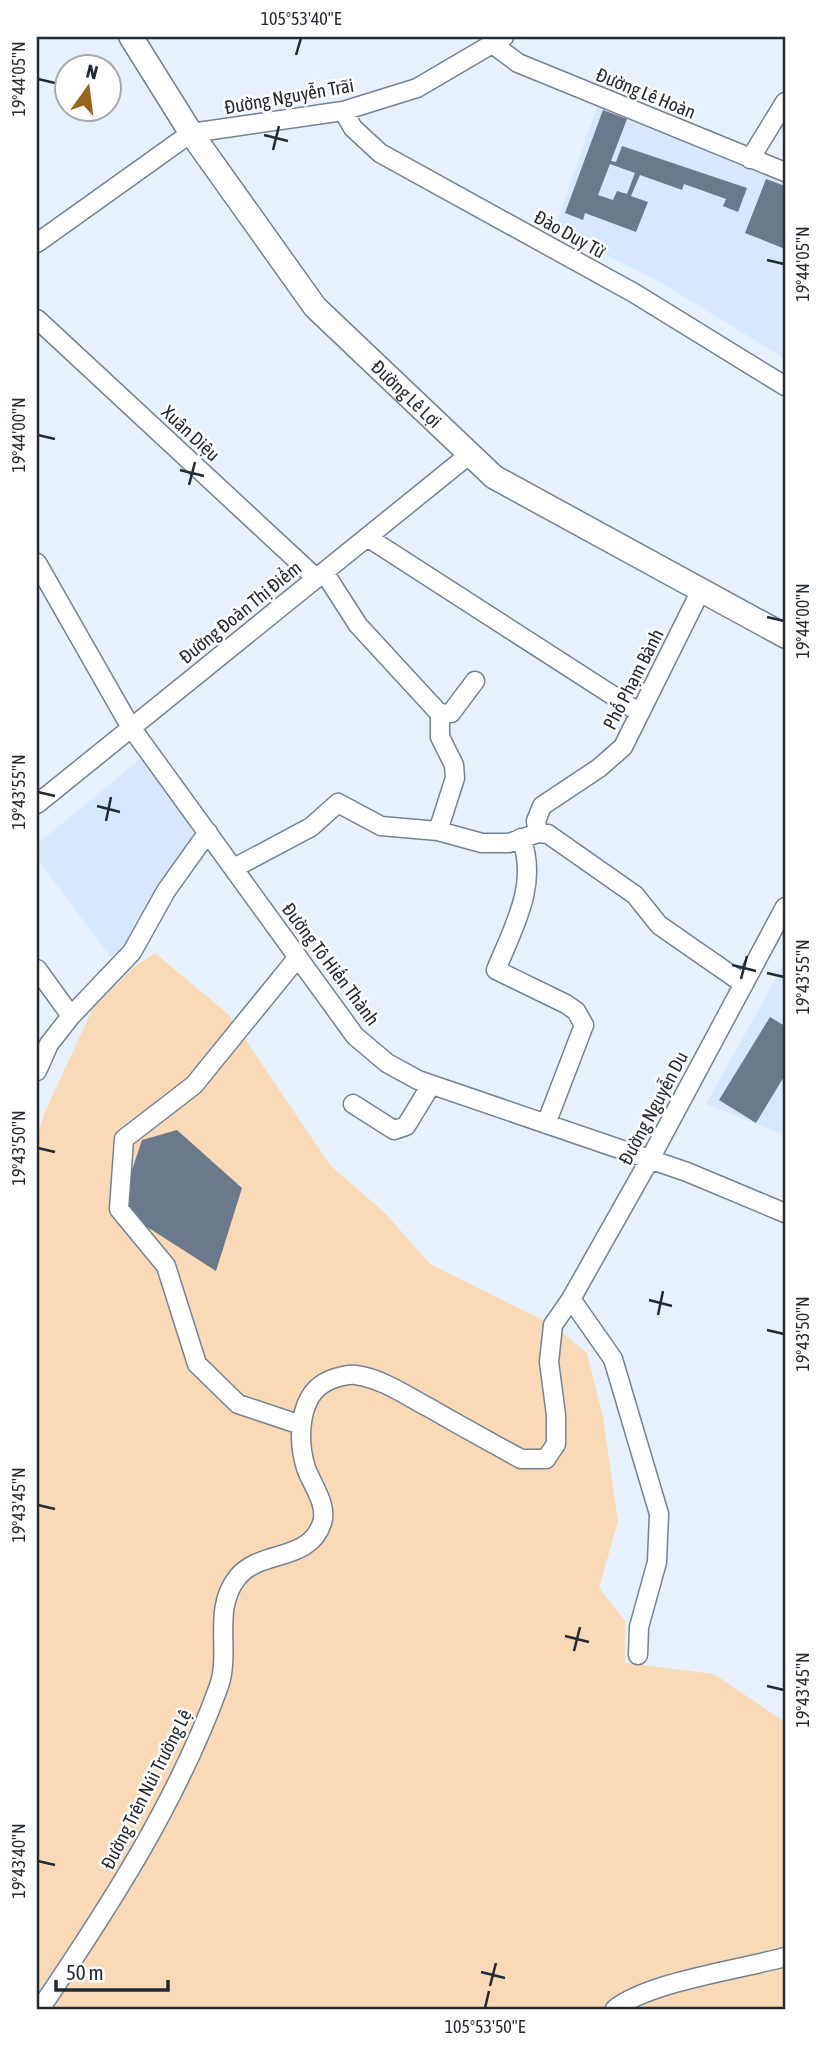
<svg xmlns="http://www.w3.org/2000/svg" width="822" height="2046" font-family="'Asap Condensed',sans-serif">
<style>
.built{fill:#d7e8fe}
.green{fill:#fadab6}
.building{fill:#6a798b;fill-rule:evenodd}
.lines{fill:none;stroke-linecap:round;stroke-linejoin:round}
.minor-casing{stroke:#738295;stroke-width:21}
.major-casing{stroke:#738295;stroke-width:26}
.minor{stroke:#fff;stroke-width:18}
.major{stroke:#fff;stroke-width:23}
.ticks{fill:none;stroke:#232a31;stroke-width:2.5}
.labels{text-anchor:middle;stroke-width:5;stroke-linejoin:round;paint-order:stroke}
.street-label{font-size:19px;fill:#232a31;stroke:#fff}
.neatline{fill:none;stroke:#232a31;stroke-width:2.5}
.ticks-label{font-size:18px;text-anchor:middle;fill:#232a31}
</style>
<rect width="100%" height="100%" fill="#e7f1fe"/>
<path class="built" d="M598 103 785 179V359L653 278 554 231Z
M149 752 205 857 111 958 37 859V844Z
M785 962V1135L706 1104Z"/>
<path class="green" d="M155 953 229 1015 330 1165 385 1213 430 1264 553 1325 587 1353 603 1417 618 1521 599 1588 625 1621V1663L714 1674 785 1722V2009H37V1138L44 1114 93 1008 134 967Z"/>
<path class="building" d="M603 110 627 119 611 161 616 162 622 146 747 188 738 212 723 206 726 199 684 184 682 190 640 175 631 196 648 202 636 232 585 213 583 220 565 213ZM610 164 635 173 627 194 617 191 613 200 598 195Z
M766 179 785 186V249L745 233Z
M770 1017 785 1026V1075L756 1123 719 1100Z
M177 1130 242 1188 216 1271 119 1209 142 1140Z"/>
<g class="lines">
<g class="minor-casing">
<path id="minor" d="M494 45 518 63 785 172
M343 111 353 128 380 153 634 293 785 386
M750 159 785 102
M37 243 191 133 343 111 417 88 504 37
M37 319 316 578
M367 537 640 713
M37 563 130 726 355 1036 387 1063 418 1080 687 1172 785 1213
M324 572 358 625 440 714V737L454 765 455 778 438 831
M440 714 451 713 475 681
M37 804 470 454
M538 833 536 821 542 806 599 768 623 747 701 590
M521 838C539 884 513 928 496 970L566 1004 576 1011 584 1025 546 1124
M234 868 311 827 338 803 381 826 438 831 482 843H509L538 833 548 834 635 895 659 925 744 984
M298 957 194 1085 124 1139 119 1209 166 1266 197 1364 238 1404 301 1425
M37 969 71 1016
M37 1071 49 1044 71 1016 132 952 166 891 208 832
M353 1104 394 1130 406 1126 431 1085
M571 1299 613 1359 659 1514 657 1562 639 1627 638 1655
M40 2009C109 1907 177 1802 219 1686 231 1651 212 1610 237 1578 259 1549 309 1563 322 1523 328 1505 312 1485 306 1468 297 1439 298 1393 330 1380 337 1377 349 1374 356 1375 383 1379 405 1395 428 1407 459 1425 490 1442 521 1459H546L556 1444V1415L549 1362 553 1325 571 1299 650 1159 785 907
M615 2009C648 1982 742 1969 785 1957"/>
</g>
<g class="major-casing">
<g id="major">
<path id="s1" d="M131 37 191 133 315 307 494 477 785 636"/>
</g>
</g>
<use href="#minor" class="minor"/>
<use href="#major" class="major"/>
</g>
<path class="ticks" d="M296 55 301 38M38 79 55 83M264 135 288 141M273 150 279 126M767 260 784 264M38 435 55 439M180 470 204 476M189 485 195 462M767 617 784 621M38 792 55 796M97 806 120 812M106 821 111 797M732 965 756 971M767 973 784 977M741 979 747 956M38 1148 55 1152M649 1300 672 1306M658 1315 663 1291M767 1330 784 1334M38 1505 55 1509M565 1636 589 1642M574 1651 580 1627M767 1686 784 1690M38 1861 55 1865M481 1972 505 1978M490 1986 496 1963M485 2008 489 1991"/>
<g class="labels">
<g class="street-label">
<text transform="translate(646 93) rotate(22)" y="7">Đường Lê Hoàn</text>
<text transform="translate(289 96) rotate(-10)" y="7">Đường Nguyễn Trãi</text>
<text transform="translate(570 234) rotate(29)" y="7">Đào Duy Từ</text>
<text dy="7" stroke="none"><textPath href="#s1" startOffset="453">Đường Lê Lợi</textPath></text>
<text transform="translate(191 433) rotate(43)" y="7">Xuân Diệu</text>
<text transform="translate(240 612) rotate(-39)" y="7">Đường Đoàn Thị Điểm</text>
<text transform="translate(633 679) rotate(-63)" y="7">Phố Phạm Bành</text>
<text transform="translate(331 964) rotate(53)" y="7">Đường Tô Hiến Thành</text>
<text transform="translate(653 1108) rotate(-62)" y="7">Đường Nguyễn Du</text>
<text transform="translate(146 1789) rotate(-63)" y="7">Đường Trên Núi Trường Lệ</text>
</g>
</g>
<rect width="822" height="2046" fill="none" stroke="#ffffff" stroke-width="77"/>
<g transform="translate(88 88) rotate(14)"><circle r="33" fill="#ffffff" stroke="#a7aaad" stroke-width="2"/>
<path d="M0-5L12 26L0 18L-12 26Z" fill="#99651b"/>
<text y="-10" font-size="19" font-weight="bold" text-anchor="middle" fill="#232a31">N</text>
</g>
<path d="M56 1980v10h112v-10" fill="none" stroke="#232a31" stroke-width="3.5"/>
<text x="66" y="1980" font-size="21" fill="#232a31" stroke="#ffffff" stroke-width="5" paint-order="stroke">50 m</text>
<rect x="38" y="38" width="746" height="1970" class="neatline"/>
<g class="ticks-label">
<text x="301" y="25">105°53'40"E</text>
<text transform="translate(19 79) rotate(-90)" y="6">19°44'05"N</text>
<text transform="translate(803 264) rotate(-90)" y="6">19°44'05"N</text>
<text transform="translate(19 435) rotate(-90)" y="6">19°44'00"N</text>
<text transform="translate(803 621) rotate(-90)" y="6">19°44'00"N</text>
<text transform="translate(19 792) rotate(-90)" y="6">19°43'55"N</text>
<text transform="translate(803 977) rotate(-90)" y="6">19°43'55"N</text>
<text transform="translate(19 1148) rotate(-90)" y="6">19°43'50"N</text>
<text transform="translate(803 1334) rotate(-90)" y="6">19°43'50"N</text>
<text transform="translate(19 1505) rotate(-90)" y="6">19°43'45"N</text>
<text transform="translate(803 1690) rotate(-90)" y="6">19°43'45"N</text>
<text transform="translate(19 1861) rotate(-90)" y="6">19°43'40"N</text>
<text x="485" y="2033">105°53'50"E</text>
</g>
</svg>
